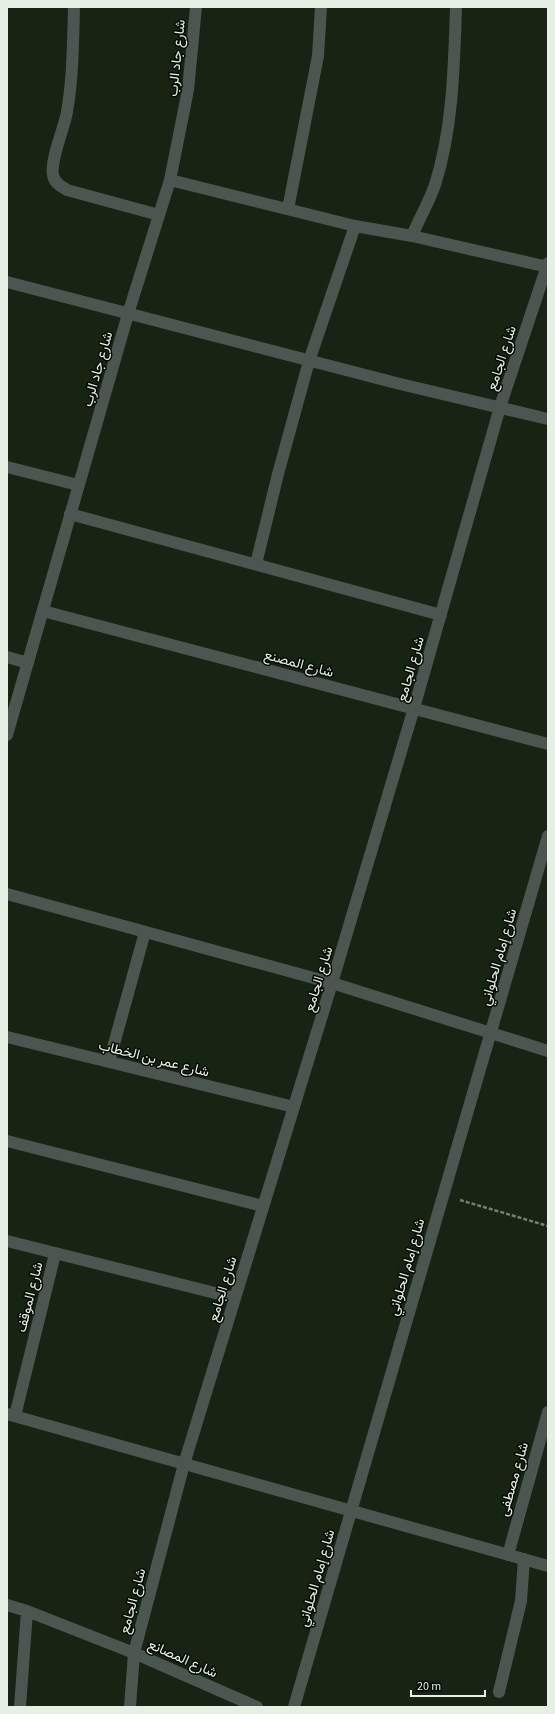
<svg xmlns="http://www.w3.org/2000/svg" width="555" height="1714" font-family="'Source Sans 3',Vazirmatn,sans-serif">
<style>
.lines{fill:none;stroke-linecap:round;stroke-linejoin:round}
.path{stroke:#758072;stroke-width:2.5;stroke-dasharray:4 2;stroke-linecap:butt}
.lane{stroke:#4c5650;stroke-width:12}
.street{stroke:#4c5650;stroke-width:12}
.labels{text-anchor:middle;stroke-width:3;stroke-linejoin:round;paint-order:stroke}
.street-label{font-size:14px;fill:#e6efe3;stroke:#060c05}
</style>
<rect width="100%" height="100%" fill="#172413"/>
<g class="lines">
<path class="path" d="M460 1200 548 1226"/>
<path class="lane" d="M499 1692 521 1601 524 1559"/>
<path class="street" d="M74 7C73 42 73 77 67 112 64 129 50 160 53 175 54 183 61 186 67 190L159 215
M170 180 355 226 412 236 548 267
M288 209 318 56 321 7
M412 236C419 219 429 202 435 185 453 128 454 67 456 7
M7 282 396 383 548 419
M7 467 78 485
M70 514 441 615
M256 564 278 474 309 361 355 226
M43 611 548 744
M7 657 28 663
M7 735 128 314 170 180 188 90 196 7
M7 894 332 983 548 1051
M7 1037 294 1107
M109 1062 145 932
M7 1141 263 1206
M7 1241 235 1298
M7 1414 548 1566
M15 1416 55 1254
M508 1555 548 1412
M7 1605 27 1611 134 1653 257 1707
M20 1707 27 1611
M130 1707 134 1653 184 1464 332 983 414 708 500 407 548 263
M294 1707 548 836"/>
</g>
<g class="labels">
<g class="street-label">
<text transform="translate(176 58) rotate(-84)" y="5">شارع جاد الرب</text>
<text transform="translate(501 358) rotate(-72)" y="5">شارع الجامع</text>
<text transform="translate(97 369) rotate(-74)" y="5">شارع جاد الرب</text>
<text transform="translate(299 663) rotate(15)" y="5">شارع المصنع</text>
<text transform="translate(410 669) rotate(-74)" y="5">شارع الجامع</text>
<text transform="translate(498 957) rotate(-74)" y="5">شارع إمام الحلواني</text>
<text transform="translate(318 979) rotate(-73)" y="5">شارع الجامع</text>
<text transform="translate(154 1058) rotate(14)" y="5">شارع عمر بن الخطاب</text>
<text transform="translate(406 1267) rotate(-74)" y="5">شارع إمام الحلواني</text>
<text transform="translate(222 1289) rotate(-73)" y="5">شارع الجامع</text>
<text transform="translate(29 1297) rotate(-76)" y="5">شارع الموقف</text>
<text transform="translate(513 1479) rotate(-74)" y="5">شارع مصطفى</text>
<text transform="translate(316 1578) rotate(-74)" y="5">شارع إمام الحلواني</text>
<text transform="translate(132 1601) rotate(-75)" y="5">شارع الجامع</text>
<text transform="translate(183 1658) rotate(24)" y="5">شارع المصانع</text>
</g>
</g>
<rect width="555" height="1714" fill="none" stroke="#e6efe3" stroke-width="16"/>
<path d="M411 1690v6h74v-6" fill="none" stroke="#e6efe3" stroke-width="2"/>
<text x="417" y="1690" font-size="12" fill="#e6efe3" stroke="#060c05" stroke-width="3" paint-order="stroke">20 m</text>
</svg>
